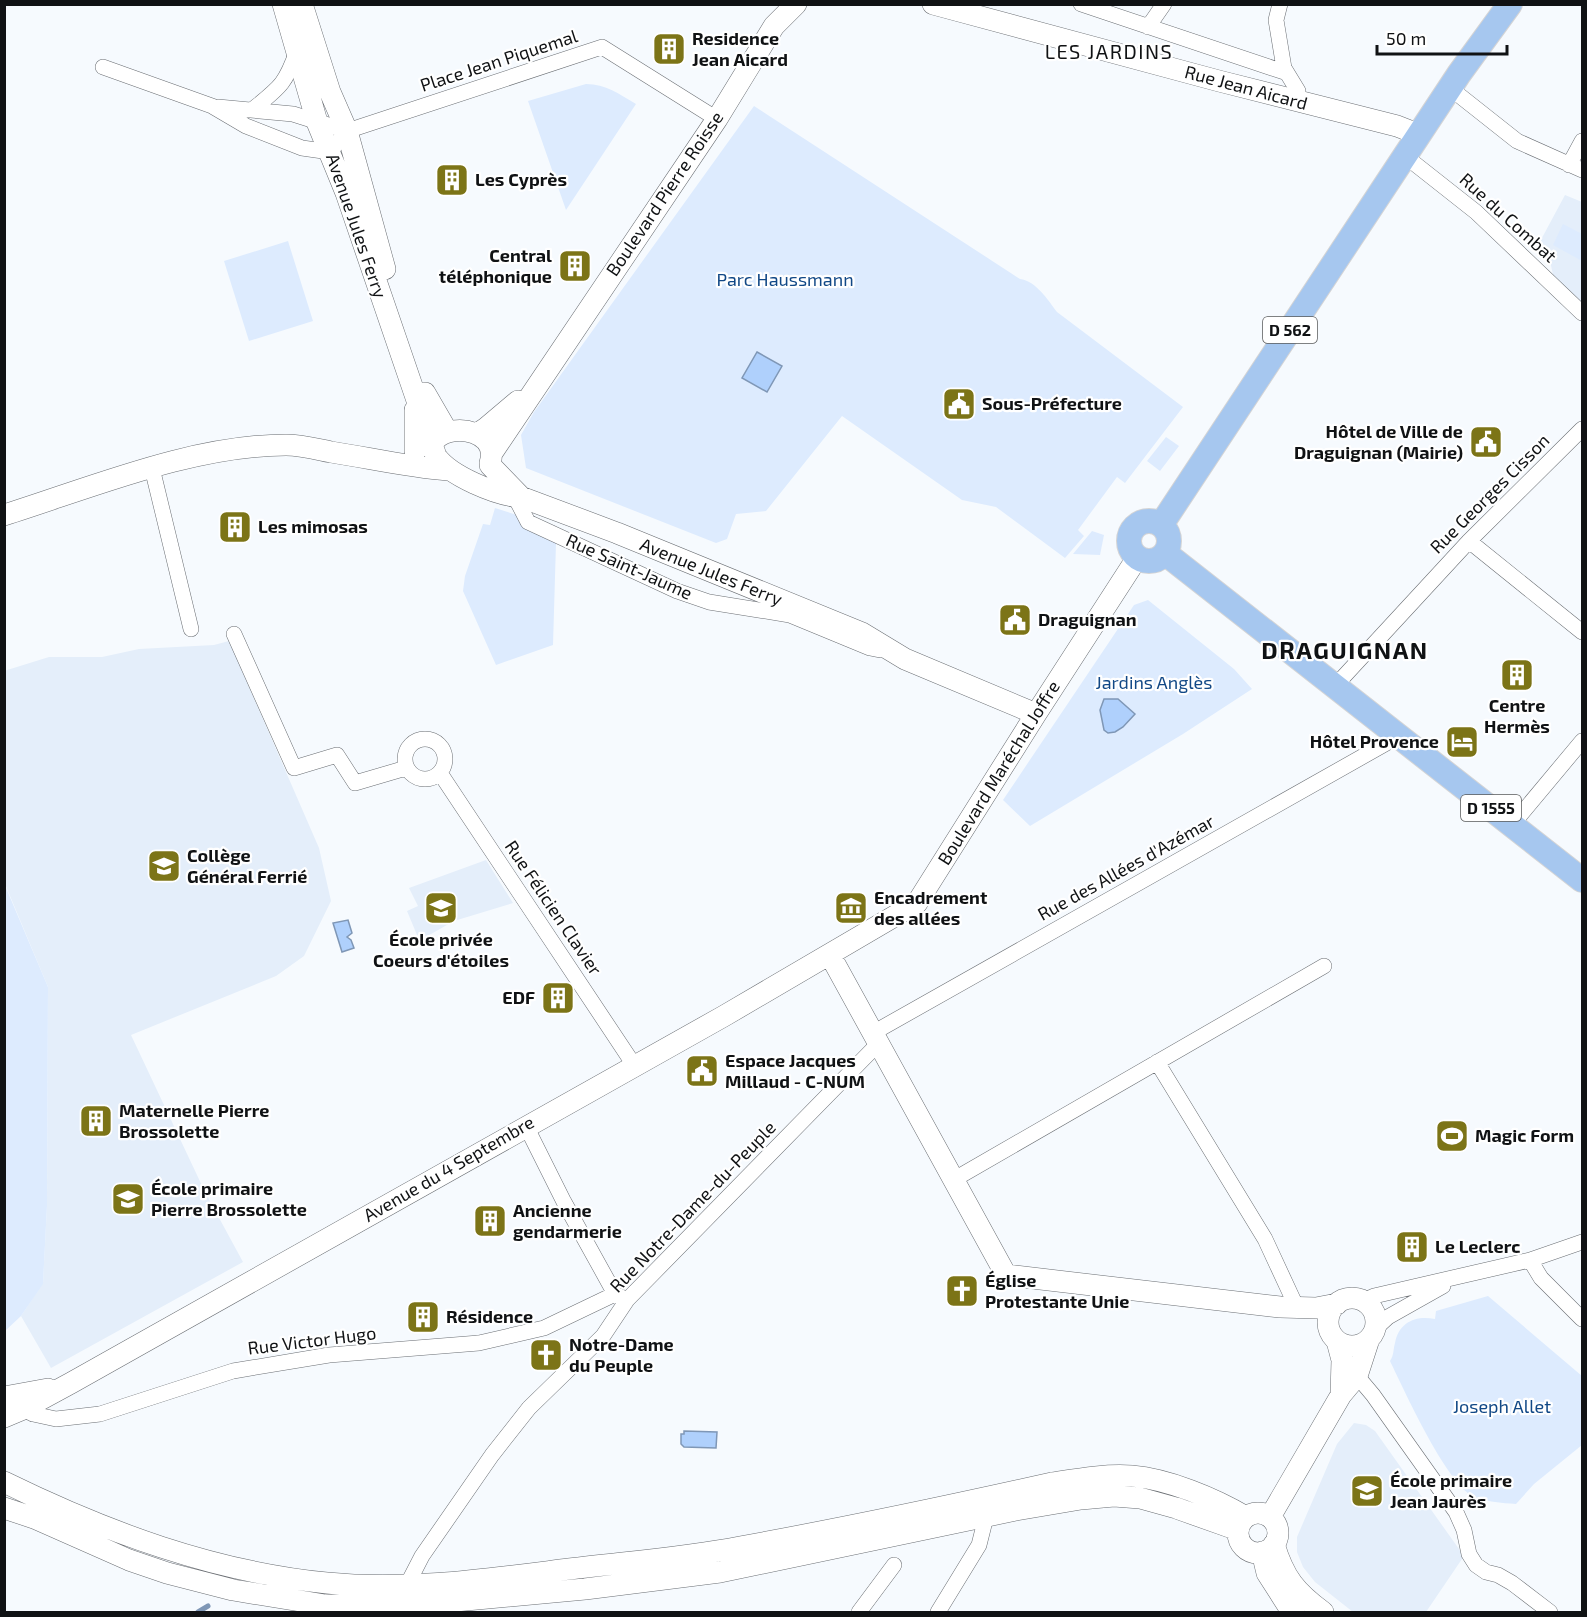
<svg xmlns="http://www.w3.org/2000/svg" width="1587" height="1617" font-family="'Exo 2',sans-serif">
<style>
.built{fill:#e4eefa}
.green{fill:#ddebfe}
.water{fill:#afd0fc;stroke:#7f97b6;stroke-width:1.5}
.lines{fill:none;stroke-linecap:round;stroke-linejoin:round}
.stream{stroke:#7f97b6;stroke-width:5}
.street-casing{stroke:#6a6e73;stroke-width:16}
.secondary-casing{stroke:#6a6e73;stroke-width:22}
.primary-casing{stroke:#d4d4d5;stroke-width:26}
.street{stroke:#fff;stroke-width:15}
.secondary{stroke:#fff;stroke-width:21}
.primary{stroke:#a6c7ef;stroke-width:24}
.labels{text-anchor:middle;stroke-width:4.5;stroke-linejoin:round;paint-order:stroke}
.shield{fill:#fff;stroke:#58595a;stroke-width:1.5}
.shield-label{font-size:16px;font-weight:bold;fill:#101214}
.poi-label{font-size:18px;font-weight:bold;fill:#101214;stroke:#fff;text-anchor:start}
.street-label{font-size:18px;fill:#101214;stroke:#fff}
.park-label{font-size:18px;fill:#114886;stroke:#fff}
.neighbourhood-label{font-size:20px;letter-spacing:1.5px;fill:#101214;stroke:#fff}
.district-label{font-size:24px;font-weight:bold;letter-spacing:1.5px;fill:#101214;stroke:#fff}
</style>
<rect width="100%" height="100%" fill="#f6fafe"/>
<path class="built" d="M1565 195 1582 202V305L1554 279 1550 261 1536 249Z
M229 641 319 848 331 901 304 956 276 976 131 1035 205 1192 243 1262 51 1368 21 1316 43 1283 47 1206 48 987 5 884 4 671 49 657H102L139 649 214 645Z
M486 860 513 903 454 921 424 938 417 935 407 911 418 906 409 888Z
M1354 1423 1366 1425 1375 1431 1464 1556 1426 1612H1353L1315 1582 1303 1567 1297 1552V1537L1337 1444Z"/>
<path class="green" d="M586 84C606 84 619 94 636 104L566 210 528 101Z
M754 106 1020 279C1036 281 1048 300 1057 312L1183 407 1125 483 1117 477 1078 530 1084 536 1065 558 996 507 962 500 842 416 766 511 736 514 727 539 716 543 526 468 521 435 534 412Z
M1563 224 1582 234V261L1553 245Z
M288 241 313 321 249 341 224 261Z
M1166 437 1179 446 1160 471 1147 461Z
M495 508 520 516 556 543 553 645 496 665 463 591 465 576 483 524 490 525Z
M1092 531 1104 535 1100 555 1073 554Z
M1148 600 1234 669 1252 689 1183 734 1030 826 1003 800 1134 605Z
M4 883 48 987 47 1206 43 1284 21 1316 5 1331Z
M1488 1296 1582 1376V1445L1534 1484 1516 1504C1503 1503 1483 1502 1471 1495 1445 1480 1404 1390 1390 1361 1394 1355 1393 1350 1395 1343 1399 1322 1416 1315 1435 1319L1436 1311Z"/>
<path class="water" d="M757 352 782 366 767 392 742 378Z
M1104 699H1118L1135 714 1123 727 1115 732 1108 733 1104 730 1100 710Z
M348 920 352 933 347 937 351 940 354 948 342 952 333 923Z
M684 1431 717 1432 716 1448 684 1447 681 1444V1434H684Z"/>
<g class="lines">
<path class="stream" d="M198 1612 208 1606"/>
<g class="street-casing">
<path id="street" d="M1081 4 1287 73
M1280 4 1276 20 1284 68 1298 91 1295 101
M1148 27 1164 4
M103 67 212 106 246 126 302 148 330 152 347 131
M1450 88 1517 141 1582 170
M218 107 293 114 347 131
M252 110C280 87 285 85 297 51
M347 131 602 47 717 119
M1405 156 1476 212 1582 313
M1569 165 1582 141
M152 468 191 629
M515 497 528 522 677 591 709 602 790 615 870 648 880 650
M1469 541 1582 632
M234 634 294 768 337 755 355 783 406 768
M1335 686 1469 541 1582 429
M405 759a20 20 0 1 1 40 0a20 20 0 1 1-40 0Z
M440 773 634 1065
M1512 825 1582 741
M871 1034 1399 736
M1157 1062 1265 1239 1297 1308
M526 1126 564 1202 615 1294
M953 1180 1324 966
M1530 1260 1541 1278 1582 1319
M1363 1301 1374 1296 1530 1260 1582 1242
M1376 1328 1388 1317 1443 1286
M1357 1376 1373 1395 1456 1512 1464 1530 1469 1554 1476 1565 1486 1572 1498 1575 1512 1583 1550 1612
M22 1403 23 1409 33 1414 56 1419 100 1414 233 1371 329 1355 479 1343 544 1328 615 1294 627 1300
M407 1591 406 1587 422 1556 492 1455 529 1408 603 1336 627 1300 877 1045
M859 1612 894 1565
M938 1612 979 1545 986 1517"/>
</g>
<g class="secondary-casing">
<path id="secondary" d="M283 4 317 122 346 193 436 456C450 476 496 495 520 497
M302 4 330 92 347 131 385 269
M933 4 1219 81 1397 126 1420 135
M425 393 447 431
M477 434 486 428 518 401
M436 439C455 421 500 433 490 463
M415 452V410
M492 453 717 119 774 26 796 4
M490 465 521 497 617 533 862 633 905 659 1036 714
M4 515C93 487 193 445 286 445 301 445 316 449 331 452 370 458 408 467 448 470
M830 955 1006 1275 1280 1307 1316 1308 1337 1304
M1328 1322a24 24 0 1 1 48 0a24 24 0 1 1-48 0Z
M1337 1341 1342 1360 1341 1395
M4 1397 48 1389
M4 1417 23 1409 71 1383 724 1016 917 903 1036 714 1137 558
M4 1482C106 1532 214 1572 327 1583 408 1591 489 1579 569 1569 626 1562 684 1558 740 1547 845 1528 949 1506 1052 1483 1078 1479 1106 1474 1132 1476 1168 1479 1214 1498 1246 1517
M4 1508 34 1518 129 1560 167 1573 233 1590 325 1605 382 1606 412 1605 585 1589 720 1572 1016 1510 1081 1499 1114 1496 1140 1498 1176 1508 1238 1530
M1238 1533a20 20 0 1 1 40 0a20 20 0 1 1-40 0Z
M1270 1517 1341 1395 1357 1376 1369 1339
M1274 1544C1284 1578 1296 1592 1323 1612
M1262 1552 1267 1573 1290 1609 1294 1612"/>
</g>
<g class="primary-casing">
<path id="primary" d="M1129 541a20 20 0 1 1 40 0a20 20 0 1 1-40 0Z
M1161 525 1459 74 1510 4
M1165 553 1582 880"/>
</g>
<use href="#street" class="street"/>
<use href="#secondary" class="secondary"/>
<use href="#primary" class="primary"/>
</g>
<defs>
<g id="building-square" transform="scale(1.725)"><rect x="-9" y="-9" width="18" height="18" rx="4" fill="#7c7417" stroke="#fff"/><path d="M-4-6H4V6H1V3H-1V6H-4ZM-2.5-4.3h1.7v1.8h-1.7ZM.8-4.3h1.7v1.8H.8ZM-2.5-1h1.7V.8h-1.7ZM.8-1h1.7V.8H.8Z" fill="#fff"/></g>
<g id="civic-square" transform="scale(1.725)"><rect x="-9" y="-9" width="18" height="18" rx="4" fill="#7c7417" stroke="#fff"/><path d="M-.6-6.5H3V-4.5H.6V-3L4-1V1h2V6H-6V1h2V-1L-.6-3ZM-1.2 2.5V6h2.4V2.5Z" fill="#fff"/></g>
<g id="hotel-square" transform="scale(1.725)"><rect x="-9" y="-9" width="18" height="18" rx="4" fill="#7c7417" stroke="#fff"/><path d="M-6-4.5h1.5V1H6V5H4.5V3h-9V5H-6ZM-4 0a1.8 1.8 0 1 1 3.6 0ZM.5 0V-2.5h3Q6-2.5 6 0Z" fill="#fff"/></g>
<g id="school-square" transform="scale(1.725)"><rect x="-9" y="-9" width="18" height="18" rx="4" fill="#7c7417" stroke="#fff"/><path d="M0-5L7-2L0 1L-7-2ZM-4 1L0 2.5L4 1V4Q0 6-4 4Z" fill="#fff"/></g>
<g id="museum-square" transform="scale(1.725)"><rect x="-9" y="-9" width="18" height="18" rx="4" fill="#7c7417" stroke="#fff"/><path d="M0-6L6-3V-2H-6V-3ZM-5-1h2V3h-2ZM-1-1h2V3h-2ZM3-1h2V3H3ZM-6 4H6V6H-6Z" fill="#fff"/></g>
<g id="stadium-square" transform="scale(1.725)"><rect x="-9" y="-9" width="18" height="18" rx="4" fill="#7c7417" stroke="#fff"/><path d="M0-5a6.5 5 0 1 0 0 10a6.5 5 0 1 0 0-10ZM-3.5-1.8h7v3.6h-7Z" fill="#fff"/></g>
<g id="church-square" transform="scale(1.725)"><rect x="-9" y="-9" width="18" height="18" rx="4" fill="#7c7417" stroke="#fff"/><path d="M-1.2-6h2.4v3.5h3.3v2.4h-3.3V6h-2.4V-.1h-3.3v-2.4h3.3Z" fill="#fff"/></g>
</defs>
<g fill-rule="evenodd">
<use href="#building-square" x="669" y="49"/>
<use href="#building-square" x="452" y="180"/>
<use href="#building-square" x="575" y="266"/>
<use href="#civic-square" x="959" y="404"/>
<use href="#civic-square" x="1486" y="442"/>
<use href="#building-square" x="235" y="527"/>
<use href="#civic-square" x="1015" y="620"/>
<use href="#building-square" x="1517" y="675"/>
<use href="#hotel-square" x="1462" y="742"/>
<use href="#school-square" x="164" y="866"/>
<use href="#school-square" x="441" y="908"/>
<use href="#museum-square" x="851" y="908"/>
<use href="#building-square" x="558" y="998"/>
<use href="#civic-square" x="702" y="1071"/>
<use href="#building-square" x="96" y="1121"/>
<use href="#stadium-square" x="1452" y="1136"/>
<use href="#school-square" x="128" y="1199"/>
<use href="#building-square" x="490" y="1221"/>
<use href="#building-square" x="1412" y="1247"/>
<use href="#church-square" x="962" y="1291"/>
<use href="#building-square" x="423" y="1317"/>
<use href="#church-square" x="546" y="1355"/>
<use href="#school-square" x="1367" y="1491"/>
</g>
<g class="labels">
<g class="shield">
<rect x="1263" y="317" width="54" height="26" rx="4.5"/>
<rect x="1461" y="795" width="60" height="26" rx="4.5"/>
</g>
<g class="shield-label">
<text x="1290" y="336">D 562</text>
<text x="1491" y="814">D 1555</text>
</g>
<g class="poi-label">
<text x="692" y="45">Residence<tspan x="692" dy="21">Jean Aicard</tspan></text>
<text x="475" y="186">Les Cyprès</text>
<text x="552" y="262" text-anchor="end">Central<tspan x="552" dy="21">téléphonique</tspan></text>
<text x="982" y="410">Sous-Préfecture</text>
<text x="1463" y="438" text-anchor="end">Hôtel de Ville de<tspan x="1463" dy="21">Draguignan (Mairie)</tspan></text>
<text x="258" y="533">Les mimosas</text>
<text x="1038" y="626">Draguignan</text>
<text x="1517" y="712" text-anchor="middle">Centre<tspan x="1517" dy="21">Hermès</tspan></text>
<text x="1439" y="748" text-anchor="end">Hôtel Provence</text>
<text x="187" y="862">Collège<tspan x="187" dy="21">Général Ferrié</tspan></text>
<text x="874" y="904">Encadrement<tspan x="874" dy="21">des allées</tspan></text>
<text x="441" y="946" text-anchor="middle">École privée<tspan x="441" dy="21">Coeurs d'étoiles</tspan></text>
<text x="535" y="1004" text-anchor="end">EDF</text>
<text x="725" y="1067">Espace Jacques<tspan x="725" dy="21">Millaud - C-NUM</tspan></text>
<text x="119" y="1117">Maternelle Pierre<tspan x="119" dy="21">Brossolette</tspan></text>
<text x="1475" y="1142">Magic Form</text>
<text x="151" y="1195">École primaire<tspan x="151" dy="21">Pierre Brossolette</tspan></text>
<text x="513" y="1217">Ancienne<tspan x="513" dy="21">gendarmerie</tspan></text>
<text x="1435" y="1253">Le Leclerc</text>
<text x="985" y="1287">Église<tspan x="985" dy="21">Protestante Unie</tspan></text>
<text x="446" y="1323">Résidence</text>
<text x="569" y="1351">Notre-Dame<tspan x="569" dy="21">du Peuple</tspan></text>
<text x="1390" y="1487">École primaire<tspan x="1390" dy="21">Jean Jaurès</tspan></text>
</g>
<g class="street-label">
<text transform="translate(499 61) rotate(-18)" y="6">Place Jean Piquemal</text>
<text transform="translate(1246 88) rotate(15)" y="6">Rue Jean Aicard</text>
<text transform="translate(665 194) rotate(-56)" y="6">Boulevard Pierre Roisse</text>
<text transform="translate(1508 218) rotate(42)" y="6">Rue du Combat</text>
<text transform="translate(356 226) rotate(71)" y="6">Avenue Jules Ferry</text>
<text transform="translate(1490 494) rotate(-45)" y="6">Rue Georges Cisson</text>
<text transform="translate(629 567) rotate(24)" y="6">Rue Saint-Jaume</text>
<text transform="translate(711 572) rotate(22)" y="6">Avenue Jules Ferry</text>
<text transform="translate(999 773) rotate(-58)" y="6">Boulevard Maréchal Joffre</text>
<text transform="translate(1126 868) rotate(-29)" y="6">Rue des Allées d'Azémar</text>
<text transform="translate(553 908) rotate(56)" y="6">Rue Félicien Clavier</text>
<text transform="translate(449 1169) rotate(-30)" y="6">Avenue du 4 Septembre</text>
<text transform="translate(693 1207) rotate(-46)" y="6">Rue Notre-Dame-du-Peuple</text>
<text transform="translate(312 1341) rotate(-7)" y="6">Rue Victor Hugo</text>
</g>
<g class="park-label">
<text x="785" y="286">Parc Haussmann</text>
<text x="1154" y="689">Jardins Anglès</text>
<text x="1502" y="1413">Joseph Allet</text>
</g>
<g class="neighbourhood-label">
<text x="1109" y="59">LES JARDINS</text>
</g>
<g class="district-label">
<text x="1345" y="659">DRAGUIGNAN</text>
</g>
</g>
<rect width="1587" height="1617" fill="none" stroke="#101214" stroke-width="12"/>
<path d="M1377 45v9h130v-9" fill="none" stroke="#101214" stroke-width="3"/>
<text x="1386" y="45" font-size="18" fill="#101214" stroke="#ffffff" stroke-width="4.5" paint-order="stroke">50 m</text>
</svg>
